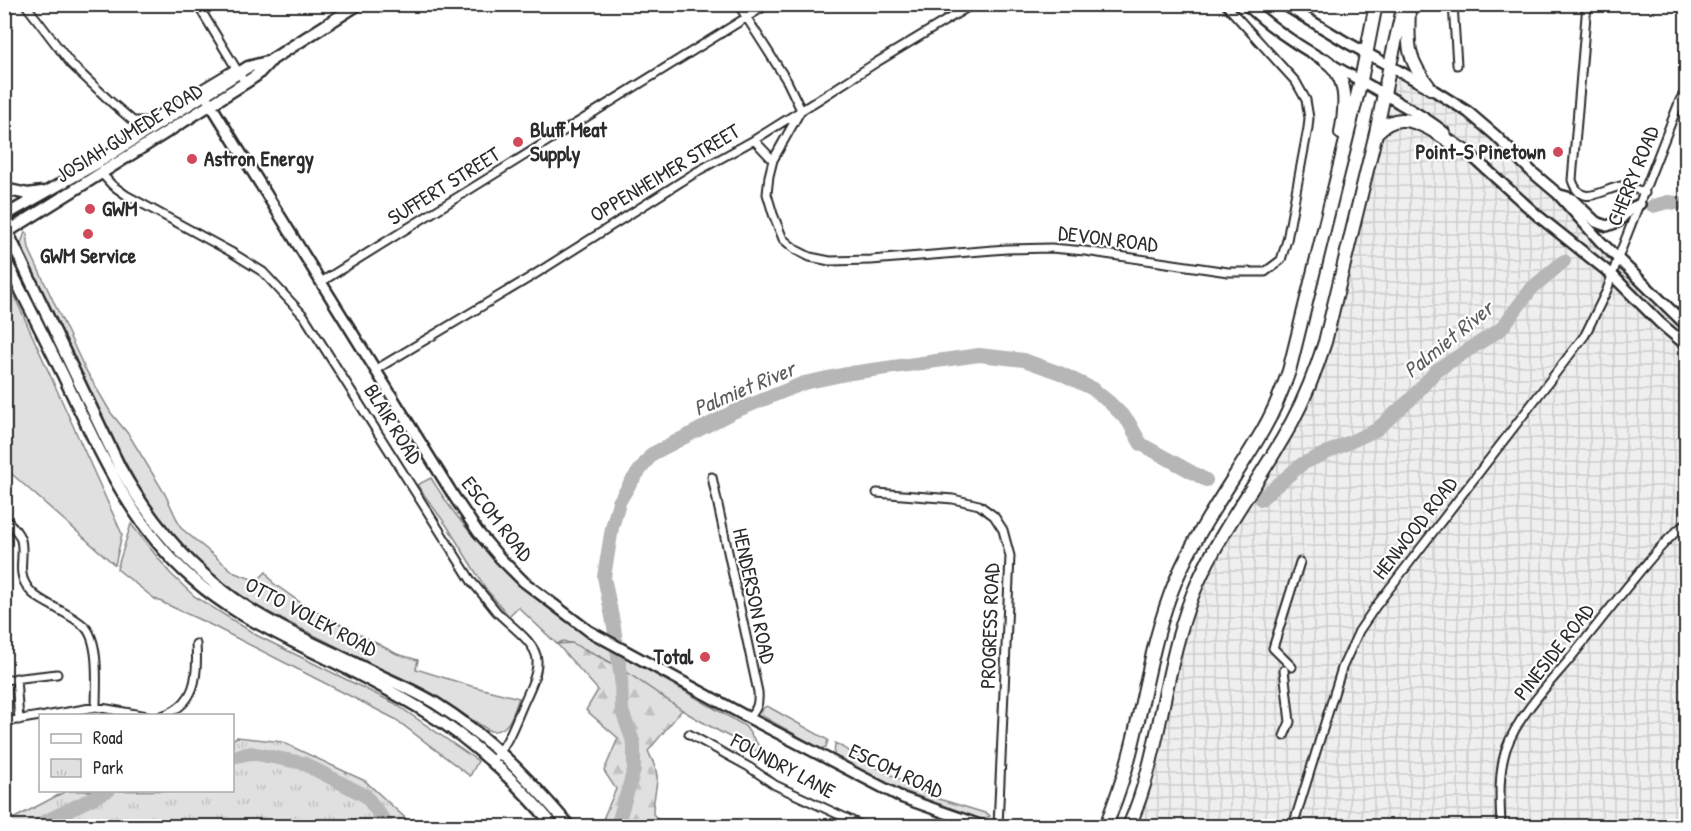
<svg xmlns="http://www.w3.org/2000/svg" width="1691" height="831" font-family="'Patrick Hand',sans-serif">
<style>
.industrial{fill:url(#industrial-grid)}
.green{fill:#e0e0e0;stroke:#868686;stroke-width:1.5}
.forest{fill:url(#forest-firs);stroke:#868686;stroke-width:1.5}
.park{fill:url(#park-tufts);stroke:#868686;stroke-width:1.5}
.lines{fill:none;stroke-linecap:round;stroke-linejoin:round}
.river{stroke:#b6b6b6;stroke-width:14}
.street-casing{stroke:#2b2b2b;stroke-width:11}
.secondary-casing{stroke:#2b2b2b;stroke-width:14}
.primary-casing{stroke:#2b2b2b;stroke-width:15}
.highway-casing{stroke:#2b2b2b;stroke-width:16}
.street{stroke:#fff;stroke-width:7}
.secondary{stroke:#fff;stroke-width:9}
.primary{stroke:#fff;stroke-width:10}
.highway{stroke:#fff;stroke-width:12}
.poi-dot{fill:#d1495b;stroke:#fff;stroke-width:2}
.labels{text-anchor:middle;stroke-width:4.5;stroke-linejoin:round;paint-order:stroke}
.poi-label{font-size:21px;font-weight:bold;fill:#2b2b2b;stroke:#fff;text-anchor:start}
.street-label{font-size:21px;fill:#2b2b2b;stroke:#fff}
.water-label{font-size:22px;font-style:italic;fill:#5c5c5c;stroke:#fff}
</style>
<defs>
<pattern id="industrial-grid" width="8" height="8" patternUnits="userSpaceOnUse" patternTransform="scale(1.5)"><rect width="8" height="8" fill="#efefef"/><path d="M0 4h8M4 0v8" fill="none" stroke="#cdcdcd"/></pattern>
<pattern id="forest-firs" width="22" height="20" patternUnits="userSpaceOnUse" patternTransform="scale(1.5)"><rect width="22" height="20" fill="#e0e0e0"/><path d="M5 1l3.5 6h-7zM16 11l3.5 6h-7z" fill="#c0c0c0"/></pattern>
<pattern id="park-tufts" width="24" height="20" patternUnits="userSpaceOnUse" patternTransform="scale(1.5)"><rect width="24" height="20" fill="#e0e0e0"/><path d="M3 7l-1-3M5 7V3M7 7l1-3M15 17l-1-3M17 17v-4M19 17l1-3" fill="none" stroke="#c0c0c0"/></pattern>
</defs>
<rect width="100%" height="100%" fill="#fff"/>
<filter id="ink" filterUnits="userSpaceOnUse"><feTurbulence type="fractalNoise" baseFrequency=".0167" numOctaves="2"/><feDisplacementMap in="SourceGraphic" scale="12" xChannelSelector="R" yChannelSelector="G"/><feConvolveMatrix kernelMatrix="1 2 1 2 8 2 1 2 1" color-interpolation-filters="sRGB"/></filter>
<g filter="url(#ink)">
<path class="industrial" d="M1390 66 1495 135 1686 326V826H1130L1188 609 1318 366Z"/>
<path class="green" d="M25 232 27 233 29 249 84 367 111 413 129 435 165 494 181 528 235 573 257 581 266 572 273 583 304 605 397 654 418 660 416 669 471 686 519 698C513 713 510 733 490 731L441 700 411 684 254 605 216 579 185 550 163 524 143 495 121 454 41 287 23 255 20 246Z
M4 273 122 534 115 565 5 468Z
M431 478C440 492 449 507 460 520 495 564 534 602 582 632L745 726 766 756C738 741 709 727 682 710 644 686 606 653 563 641L557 644 518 607 509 616 486 589 447 526 417 485Z
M131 524 170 573 194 596 258 636 394 703 478 761 470 776 395 719 209 624 155 599 117 569Z
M767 706 828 740 826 747 821 749 764 717 761 714 763 708Z
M835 743 878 768 936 798 988 814 990 816 982 820 896 788 834 756Z"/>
<path class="forest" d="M572 643 619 667 682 710 648 751C652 760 658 770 657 780 656 792 653 801 653 814L664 826H600L616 789 604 771 618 738 586 710 598 690 557 644Z"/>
<path class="park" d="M237 737 282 742 365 781 414 826H5V823L66 791 232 790 233 739Z"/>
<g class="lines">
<path class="river" d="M1653 206 1668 202 1686 204
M1261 499 1302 464 1376 430 1410 400 1437 370 1501 329 1532 288 1564 261
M232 757 251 753 303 763 366 796 388 826
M36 826 109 790
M617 826 634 770V744L622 711 621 679 614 627 604 577 612 528 619 502 631 482 652 454 733 412 804 383 851 373 979 355 1024 360 1060 373 1093 389 1110 403 1128 421 1141 444 1206 480"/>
<g class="street-casing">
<path id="street" d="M25 4 71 64 111 102 133 121H148L236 68
M197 4 202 12 245 83
M738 4 787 81 801 110 773 160 769 176 767 194 773 214 783 239 796 250 810 257 830 261 871 260 1006 249 1051 248 1085 251 1228 272H1265L1281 260 1287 240 1308 128 1309 118 1306 100 1296 82 1225 4
M1453 4 1457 65
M1587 4 1572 180C1581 209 1603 189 1621 186 1630 185 1637 190 1645 193
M754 140 773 160
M101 173 112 185 126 195 231 252 263 272 304 316 472 582C480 591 488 601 496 611 508 624 536 642 537 660 538 676 527 694 521 709 513 728 506 747 492 761
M321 282 768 4
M375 370 529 278 698 171 754 140 818 100 877 62 973 4
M712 477 758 692C759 704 757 709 749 718
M877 493 953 499 979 505 994 516 1003 530 1010 556 998 826
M4 518C11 524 18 531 21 540 25 555 17 571 26 585 32 596 44 601 54 607 65 613 77 619 85 627 100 642 96 687 96 707
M1292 667 1273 648 1300 562
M1284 670 1290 722 1284 736
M16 678 19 720
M4 680 57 674
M45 716 96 707 147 716
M161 716C197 705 198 675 196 644
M4 722 40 716
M689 734 749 767 775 785 863 826
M1293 826 1342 668 1359 631 1376 606 1585 335 1607 290 1618 258 1680 100 1686 90
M1501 826C1500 801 1498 774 1506 749 1518 715 1550 683 1573 655 1591 632 1609 610 1627 587 1646 564 1664 541 1686 523"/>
</g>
<g class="secondary-casing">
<path id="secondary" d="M1246 4C1290 47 1347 71 1399 103 1415 112 1431 121 1445 133
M1283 4 1346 42 1430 88 1468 112 1495 135 1532 172 1558 194 1600 241 1686 325
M208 100 455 498 478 532 500 558 524 582 589 631 749 718 903 798 983 826
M1465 150 1537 215 1612 275 1660 323 1686 345
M1560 195 1571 198 1596 222 1607 226 1618 222 1631 208 1640 204"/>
</g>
<g class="primary-casing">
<path id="primary" d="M4 189 28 194 42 192
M4 216 94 165 248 67 271 61
M4 225 120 468C152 525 193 573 248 608 283 631 324 648 362 667 386 679 412 689 435 703 488 736 529 779 569 826
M4 234 245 83 257 75 271 60 359 4
M4 257C24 297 44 336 63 375 98 449 131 526 194 580 225 607 253 621 290 640 335 663 383 685 426 712 476 742 517 783 554 826"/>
</g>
<g class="highway-casing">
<path id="highway" d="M1409 6C1408 43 1405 57 1430 88
M1325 60C1349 77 1346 106 1341 133
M1376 133C1382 127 1391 120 1401 120 1420 118 1452 144 1469 154
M1106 826C1114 804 1123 781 1129 757 1145 698 1152 637 1176 580 1199 526 1234 480 1263 430 1274 411 1282 391 1289 371L1361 80 1376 4
M1129 826C1163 749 1163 660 1198 582 1223 526 1263 476 1292 422 1306 396 1316 370 1325 342L1376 133 1390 65 1404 4"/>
</g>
<use href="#street" class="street"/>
<use href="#secondary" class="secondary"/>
<use href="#primary" class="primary"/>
<use href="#highway" class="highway"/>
</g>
</g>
<g class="poi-dot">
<circle cx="518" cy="142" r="6"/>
<circle cx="1558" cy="152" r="6"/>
<circle cx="192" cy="159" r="6"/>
<circle cx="90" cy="209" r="6"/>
<circle cx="88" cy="234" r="6"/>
<circle cx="705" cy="657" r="6"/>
</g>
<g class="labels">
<g class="poi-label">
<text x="530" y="137">Bluff Meat<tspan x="530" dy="24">Supply</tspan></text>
<text x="1546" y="159" text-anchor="end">Point-S Pinetown</text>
<text x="204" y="166">Astron Energy</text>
<text x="102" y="216">GWM</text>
<text x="88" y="263" text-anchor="middle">GWM Service</text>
<text x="693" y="664" text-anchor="end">Total</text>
</g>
<g class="street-label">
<text transform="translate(129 133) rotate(-32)" y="7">JOSIAH GUMEDE ROAD</text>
<text transform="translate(665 173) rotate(-31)" y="7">OPPENHEIMER STREET</text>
<text transform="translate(1633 176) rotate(-68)" y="7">CHERRY ROAD</text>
<text transform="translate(444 186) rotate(-32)" y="7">SUFFERT STREET</text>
<text transform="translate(1108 239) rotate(7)" y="7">DEVON ROAD</text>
<text transform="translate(393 424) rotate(58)" y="7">BLAIR ROAD</text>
<text transform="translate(497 519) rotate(52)" y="7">ESCOM ROAD</text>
<text transform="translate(1415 528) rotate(-52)" y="7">HENWOOD ROAD</text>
<text transform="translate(754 596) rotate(78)" y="7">HENDERSON ROAD</text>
<text transform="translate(311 617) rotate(28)" y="7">OTTO VOLEK ROAD</text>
<text transform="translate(990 626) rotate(-88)" y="7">PROGRESS ROAD</text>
<text transform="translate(1554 652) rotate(-52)" y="7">PINESIDE ROAD</text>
<text transform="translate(783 766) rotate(28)" y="7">FOUNDRY LANE</text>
<text transform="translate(896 771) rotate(25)" y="7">ESCOM ROAD</text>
</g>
<g class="water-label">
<text transform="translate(1448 339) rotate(-39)" y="8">Palmiet River</text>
<text transform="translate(744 388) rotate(-23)" y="8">Palmiet River</text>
</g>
</g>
<rect width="1691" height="831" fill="none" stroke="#fff" stroke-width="24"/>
<rect x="12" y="12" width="1667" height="807" fill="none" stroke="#2b2b2b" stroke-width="2" filter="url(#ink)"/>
<rect x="39" y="714" width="195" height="78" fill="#ffffff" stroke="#aaaaaa" stroke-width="1.5"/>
<rect x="51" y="734" width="30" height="9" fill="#ffffff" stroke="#aaaaaa" stroke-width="1.5"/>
<text x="93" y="744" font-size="18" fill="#2b2b2b">Road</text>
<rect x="51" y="759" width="30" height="18" fill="url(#park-tufts)" stroke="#aaaaaa" stroke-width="1.5"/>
<text x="93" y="774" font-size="18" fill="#2b2b2b">Park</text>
</svg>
